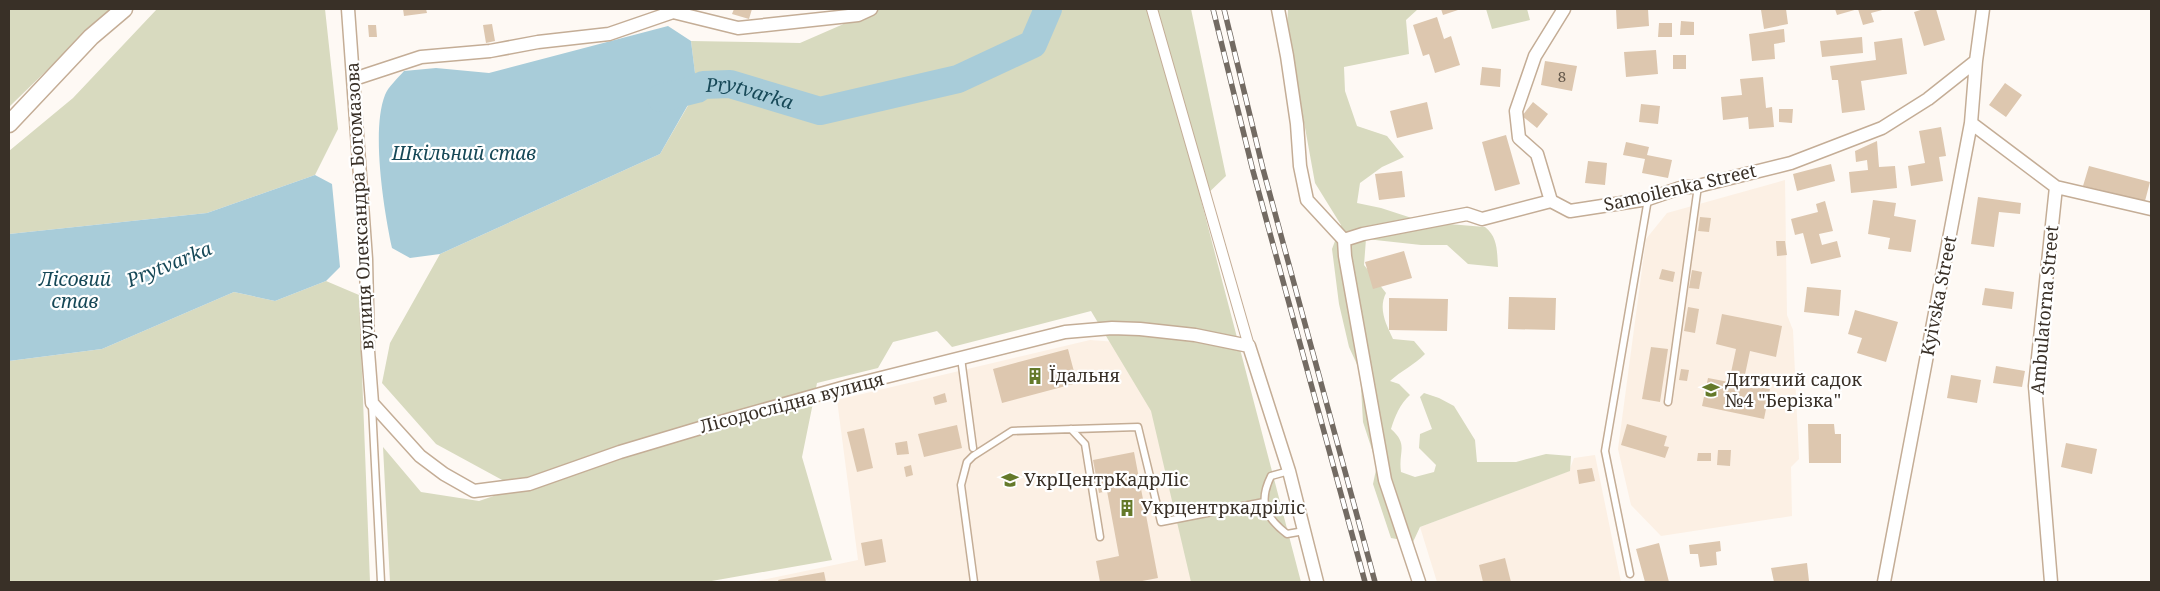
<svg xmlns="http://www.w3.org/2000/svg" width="2160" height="591" font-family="'Noto Serif',serif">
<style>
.built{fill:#fcf0e4}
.green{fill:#d8dabf}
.water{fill:#a8ccd9}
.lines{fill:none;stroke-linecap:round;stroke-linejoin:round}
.river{stroke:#a8ccd9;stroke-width:28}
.building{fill:#ddc7af}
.service-casing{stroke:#c4ad96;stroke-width:9}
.pedestrian-casing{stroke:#c4ad96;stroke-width:12}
.minor-casing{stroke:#c4ad96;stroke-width:15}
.tertiary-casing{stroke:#c4ad96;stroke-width:19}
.service{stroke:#fff;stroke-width:6}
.pedestrian{stroke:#fff;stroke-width:10}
.minor{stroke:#fff;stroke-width:12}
.tertiary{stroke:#fff;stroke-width:16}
.rail-casing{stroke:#736b63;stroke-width:5.5}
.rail{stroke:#fff;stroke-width:4;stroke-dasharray:11;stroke-linecap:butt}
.labels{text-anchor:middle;stroke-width:4.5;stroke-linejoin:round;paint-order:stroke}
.number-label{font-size:15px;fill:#625649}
.street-label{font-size:18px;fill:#393027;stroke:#fff}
.poi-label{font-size:18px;fill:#393027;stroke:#fff;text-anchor:start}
.water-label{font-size:19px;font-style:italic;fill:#164857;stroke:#fff}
</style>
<rect width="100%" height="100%" fill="#fef9f4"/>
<path class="built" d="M1785 180 1787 315 1793 330 1799 459 1791 467 1792 516 1661 536 1631 505 1618 449 1646 239 1667 213Z
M1090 340 1145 344 1195 582H752L858 560 837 400Z
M1595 455 1621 582H1437L1420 527 1569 471 1574 458Z"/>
<path class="green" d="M9 9H110L9 107Z
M157 9H325L338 129 315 175 207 213 9 234V151L73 98Z
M878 9H1191L1226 176 1201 200 1301 582H1191L1151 411 1091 311 952 347 937 331 893 342 878 368 817 383 802 457 832 560 706 582H390L383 447 421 492 479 501 517 488 436 444 382 383 390 343 440 254 660 154 697 90 691 41 800 43Z
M1288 9H1418L1406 20 1409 54 1344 67 1345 91 1357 126 1387 136 1404 157 1382 167 1360 183 1357 203 1381 208 1424 222 1485 227C1498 237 1497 252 1498 267L1468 264 1447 245H1421L1366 239 1364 265 1386 293C1378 309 1386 324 1393 339L1414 341 1425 354C1414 365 1401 371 1390 381L1399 384 1410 395C1400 404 1395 416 1391 429 1409 445 1398 451 1401 472L1415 477 1434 472 1436 465 1419 448 1420 434 1432 429 1420 397 1424 393 1439 398 1454 406 1475 440 1477 462H1516L1546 454 1571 456 1570 471 1420 527 1413 542 1391 538 1373 484 1377 465 1363 422 1360 371 1349 347 1339 304 1332 249 1341 225 1315 183 1287 28Z
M1486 9H1527L1530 20 1492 29Z
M326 281 359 295 370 582H9V361L102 349 234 292 275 301Z"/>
<path class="water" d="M668 26 691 41 697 89 660 154 440 254 410 258 392 248C384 211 371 130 385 95 388 87 398 78 404 71L436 68 489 73Z
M315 175 332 184 340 267 326 281 275 301 234 292 102 349 9 361V234L207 213Z"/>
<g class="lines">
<path class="river" id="s1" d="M661 98 697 89 703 85 730 84 820 111 958 79 1033 44 1048 9"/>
</g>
<path class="building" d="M403 9H426L427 13 404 16Z
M734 9H752L749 19 732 14Z
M1441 9H1461L1443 15Z
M1616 9H1648L1649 26 1617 29Z
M1767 9H1786L1788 24 1764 29 1761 10Z
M1835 9H1858L1837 15Z
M1858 9H1886L1871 13 1874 22 1863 25Z
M1924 9H1936L1945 40 1924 46 1914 12Z
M1437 17 1444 39 1451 36 1460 65 1435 73 1429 54 1423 56 1413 25Z
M1681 21 1694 22V35H1680Z
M1659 23H1672V37H1658Z
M492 24 495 41 486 43 483 25Z
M368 25H376L377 37H369Z
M1784 29 1785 42 1774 44 1775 59 1752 61 1749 34Z
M1862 37 1863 53 1822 57 1820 41Z
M1902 38 1907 74 1861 81 1865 110 1842 113 1838 80H1832L1830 66 1876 60 1874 42Z
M1656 50 1658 74 1626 77 1624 52Z
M1673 55H1686V69H1673Z
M1545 61 1577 66 1572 91 1541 85Z
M1482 67 1501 69 1500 87 1480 85Z
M1763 77 1766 108 1772 107 1774 127 1749 129 1748 117 1723 120 1721 97 1742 95 1740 79Z
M2005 83 2022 95 2006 117 1989 105Z
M1427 102 1433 129 1397 138 1390 111Z
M1533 102 1548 114 1537 128 1522 116Z
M1641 104 1660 106 1658 124 1639 122Z
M1779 109H1793L1792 123 1779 122Z
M1941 127 1946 156 1939 157 1943 181 1911 186 1908 166 1925 163 1919 131Z
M1506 135 1520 184 1495 191 1482 142Z
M1877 141 1879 167 1895 166 1897 188 1851 193 1849 172 1868 170 1867 160 1856 162 1855 151Z
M1626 142 1649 147 1647 155 1672 160 1668 178 1642 173 1645 159 1623 155Z
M1588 161 1607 163 1605 185 1585 183Z
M1831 164 1835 181 1797 191 1793 174Z
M2089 166 2150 182 2145 201 2083 186Z
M1402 171 1405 197 1379 200 1375 174Z
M1978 197 2021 203 2020 214 1999 212 1994 247 1971 244Z
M1873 200 1896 203 1894 216 1916 220 1911 252 1888 249 1890 238 1868 234Z
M1825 201 1833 231 1819 234 1822 245 1837 241 1841 257 1811 264 1803 233 1795 235 1791 219 1818 212 1816 204Z
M1700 217 1711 218 1709 232 1698 231Z
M1776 241H1785L1787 255 1777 256Z
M1404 251 1412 278 1373 289 1365 262Z
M1662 269 1675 272 1673 282 1659 279Z
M1692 270 1702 272 1699 289 1689 288Z
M1807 287 1841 290 1839 316 1804 312Z
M1985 288 2014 292 2012 309 1982 305Z
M1509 297 1556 298 1555 330 1508 329Z
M1389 298 1448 299 1447 331 1389 330Z
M1688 307 1699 309 1695 333 1684 331Z
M1855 310 1898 322 1886 362 1857 353 1862 338 1848 334Z
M1722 314 1782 326 1776 357 1750 351 1743 384 1770 389 1764 419 1702 406 1708 378 1729 382 1736 349 1716 344Z
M1651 347 1668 349 1660 402 1642 399Z
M1068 349 1077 383 1002 403 993 369Z
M1996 366 2025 371 2022 387 1993 383Z
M1681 369 1689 370 1687 381 1679 380Z
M1951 375 1981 380 1977 403 1947 398Z
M945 393 947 402 935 405 933 397Z
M1627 424 1667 436 1664 446 1669 447 1665 458 1621 445Z
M1808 424H1834L1835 434H1841V463H1809Z
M957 425 962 448 924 457 918 434Z
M864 428 873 468 857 472 847 432Z
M907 441 909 454 897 455 895 443Z
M2066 443 2097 449 2092 474 2061 467Z
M1718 450H1731L1730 466 1717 465Z
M1134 452 1158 578 1137 582H1100L1096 561 1119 556 1107 491 1099 493 1093 460Z
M1698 453H1711V461H1697Z
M911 465 913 475 906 477 904 467Z
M1592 468 1595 481 1579 484 1577 470Z
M882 539 886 562 865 566 861 543Z
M1720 541 1721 551 1716 552 1717 565 1700 567 1698 554H1690L1689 545Z
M1659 543 1669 582H1645L1636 549Z
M1505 558 1511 582H1483L1479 565Z
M1807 563 1809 581 1774 582 1771 568Z
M824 572 826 582H779L778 580Z"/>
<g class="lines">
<g class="service-casing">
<path id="service" d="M961 358 973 448
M1668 402 1698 186
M372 406 381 582
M1071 429 1085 444 1100 537
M1289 471 1271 476C1258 502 1265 517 1287 534L1304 531
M1630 574 1605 451 1648 199
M974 582 961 485 967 462 973 456 1012 431 1138 427 1161 522 1264 502"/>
</g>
<g class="pedestrian-casing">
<path id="pedestrian" d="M1152 9 1249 346"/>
</g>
<g class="minor-casing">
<path id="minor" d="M348 9 366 259 368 351 372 403 420 456 444 474 474 491 529 484 620 452 717 423 849 386 1065 332 1112 328 1140 329 1195 335 1249 346 1289 471 1317 582
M1278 9 1287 56 1297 124 1300 166 1307 200 1344 240 1345 256 1385 480 1419 582
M354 79 421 57 490 51 538 42 609 34 673 12 738 28 858 15 871 9
M1971 123 2056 187 2151 209
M1551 201 1537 154 1519 138 1516 111 1535 56 1564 9
M1344 240 1363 234 1467 214 1482 219 1551 201 1570 211 1648 199 1680 188 1698 186 1791 163 1882 128 1928 99 1976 61
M1884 582 1971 123 1976 61 1983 9
M2051 582 2035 386 2056 187"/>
</g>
<g class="tertiary-casing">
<path id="tertiary" d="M9 124 91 37 124 9"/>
</g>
<use href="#service" class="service"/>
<use href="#pedestrian" class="pedestrian"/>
<use href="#minor" class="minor"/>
<use href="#tertiary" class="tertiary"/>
<g class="rail-casing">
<path id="rail" d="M1213 9 1253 171 1365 582
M1224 9 1263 169 1375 582"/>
</g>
<use href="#rail" class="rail"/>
</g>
<defs>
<g id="building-bare" transform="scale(1.35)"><path d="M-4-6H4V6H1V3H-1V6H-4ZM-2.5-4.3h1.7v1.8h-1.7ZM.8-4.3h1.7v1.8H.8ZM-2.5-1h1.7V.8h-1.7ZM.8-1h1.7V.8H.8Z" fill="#64792a" stroke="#fff" stroke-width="2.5" paint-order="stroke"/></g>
<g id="school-bare" transform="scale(1.35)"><path d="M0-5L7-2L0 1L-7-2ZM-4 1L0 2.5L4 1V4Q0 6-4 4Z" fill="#64792a" stroke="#fff" stroke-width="2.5" paint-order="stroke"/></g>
<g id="university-bare" transform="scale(1.35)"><path d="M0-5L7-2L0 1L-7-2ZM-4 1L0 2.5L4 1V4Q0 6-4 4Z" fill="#64792a" stroke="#fff" stroke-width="2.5" paint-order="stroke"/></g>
</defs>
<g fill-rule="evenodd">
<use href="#building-bare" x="1035" y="376"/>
<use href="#school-bare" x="1711" y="390"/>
<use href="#university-bare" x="1010" y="480"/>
<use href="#building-bare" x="1127" y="508"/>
</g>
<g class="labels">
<g class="number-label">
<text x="1562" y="82">8</text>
</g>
<g class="street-label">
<text transform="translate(1680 188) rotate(-13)" y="6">Samoilenka Street</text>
<text transform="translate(360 206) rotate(-93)" y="6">вулиця Олександра Богомазова</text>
<text transform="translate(1939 296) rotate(-79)" y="6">Kyivska Street</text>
<text transform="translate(2045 310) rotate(-85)" y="6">Ambulatorna Street</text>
<text transform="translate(792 403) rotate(-15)" y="6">Лісодослідна вулиця</text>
</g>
<g class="poi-label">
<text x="1049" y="382">Їдальня</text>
<text x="1725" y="386">Дитячий садок<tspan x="1725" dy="21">№4 "Берізка"</tspan></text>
<text x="1024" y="486">УкрЦентрКадрЛіс</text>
<text x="1141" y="514">Укрцентркадріліс</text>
</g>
<g class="water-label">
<text dy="7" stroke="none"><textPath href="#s1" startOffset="92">Prytvarka</textPath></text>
<text x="464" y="160">Шкільний став</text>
<text transform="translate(169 264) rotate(-22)" y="7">Prytvarka</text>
<text x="75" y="286">Лісовий<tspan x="75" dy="22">став</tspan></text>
</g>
</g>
<rect width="2160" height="591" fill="none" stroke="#393027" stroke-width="20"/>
</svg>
